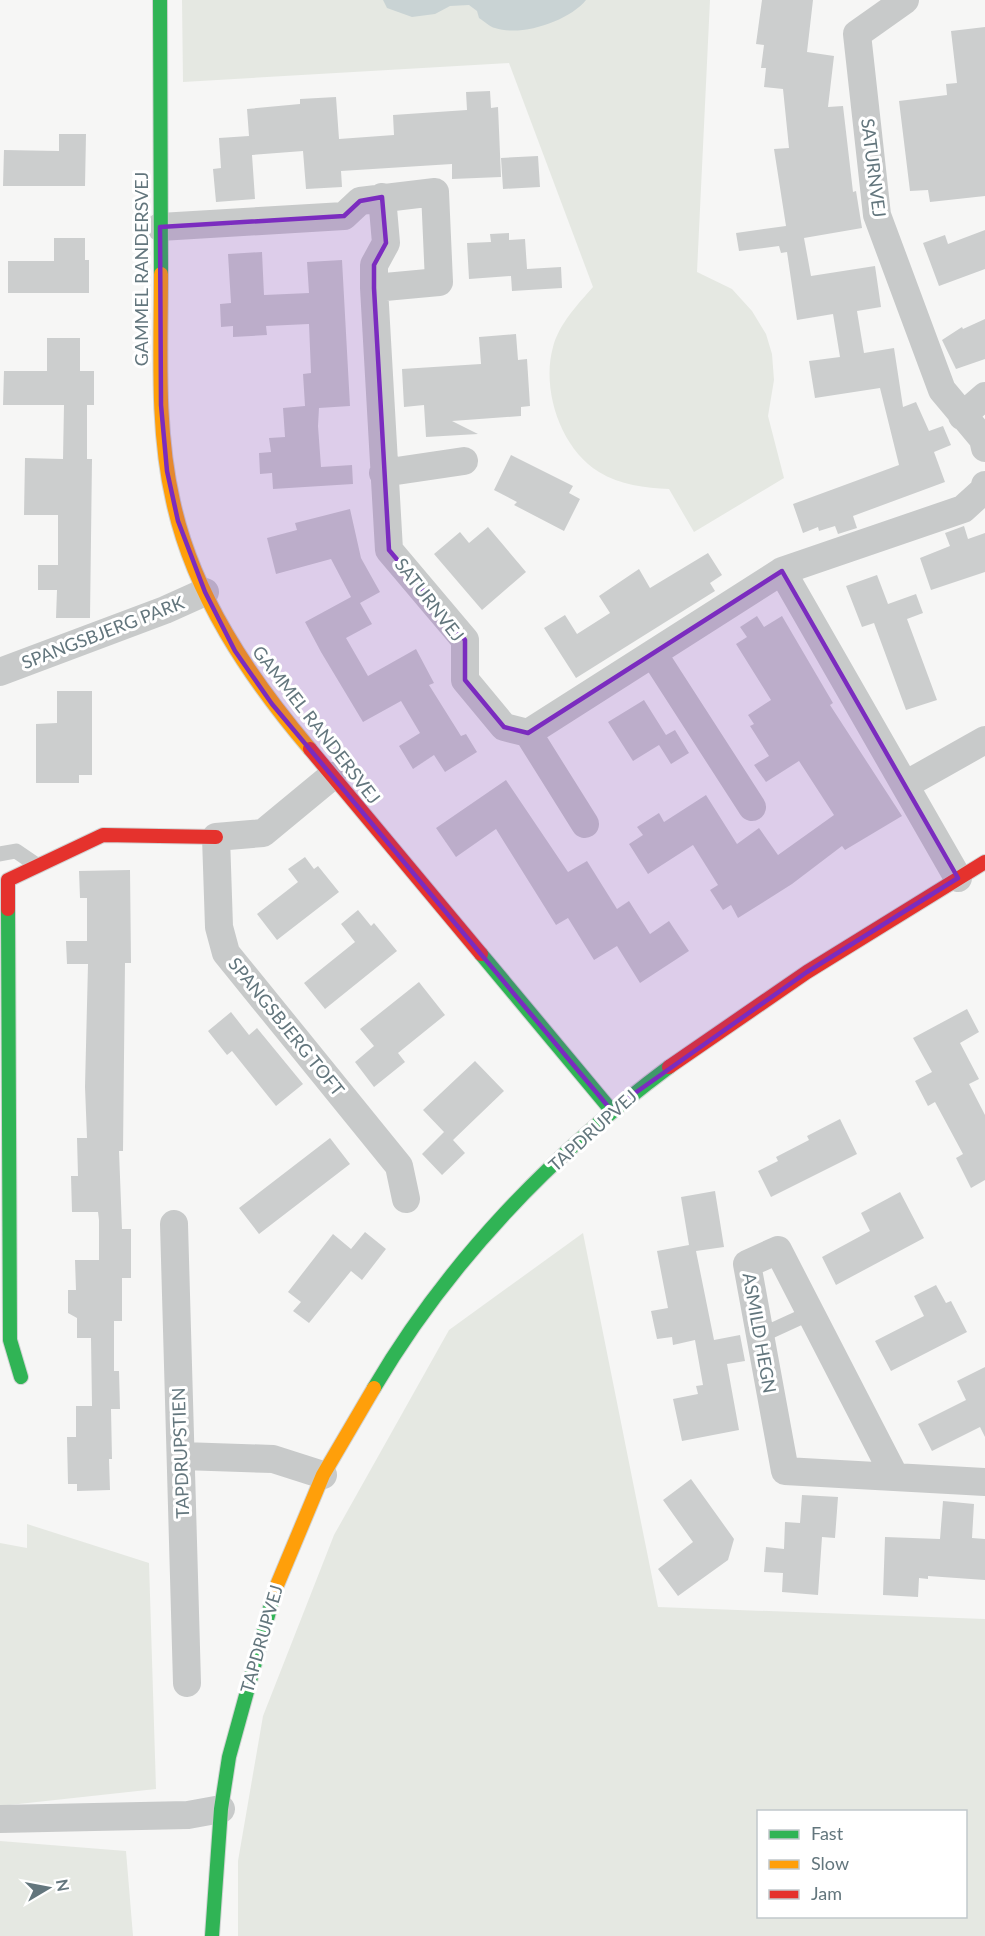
<svg xmlns="http://www.w3.org/2000/svg" width="985" height="1936" font-family="Lato,sans-serif">
<style>
.green{fill:#e5e8e2;fill-rule:evenodd}
.water{fill:#c9d3d4}
.building{fill:#cccece}
.lines{fill:none;stroke-linecap:round;stroke-linejoin:round}
.fast-casing{stroke:#d1d3d3;stroke-width:16}
.slow-casing{stroke:#d1d3d3;stroke-width:16}
.jam-casing{stroke:#d1d3d3;stroke-width:16}
.lane{stroke:#c8caca;stroke-width:15}
.street{stroke:#c8caca;stroke-width:28}
.fast{stroke:#30b455;stroke-width:14}
.slow{stroke:#ff9f0a;stroke-width:14}
.jam{stroke:#e5322d;stroke-width:14}
.marked{fill:#7b2cbf;fill-opacity:0.2;stroke:#7b2cbf;stroke-width:4.5;stroke-linejoin:round}
.labels{text-anchor:middle;stroke-width:6;stroke-linejoin:round;paint-order:stroke}
.street-label{font-size:18px;fill:#63767d;stroke:#fff}
</style>
<rect width="100%" height="100%" fill="#f6f6f5"/>
<path class="green" d="M182 0H710L697 272 732 289 752 311 766 334 772 354 774 380 768 416 784 478 694 532 669 489C645 488 620 485 599 472 561 449 541 390 553 347 559 324 578 304 593 287L509 63 183 82Z
M583 1233 658 1607 985 1619V1936H238V1861L263 1716 334 1535 449 1330ZM758 1812H966V1916H758Z
M27 1524 149 1563 156 1789 0 1806V1543L27 1548Z
M0 1841 126 1851 133 1936H0Z"/>
<path class="water" d="M383 0H586C569 21 522 37 495 28 490 27 484 21 479 18L477 11 469 5 450 6 435 14 412 17 387 8Z"/>
<path class="building" d="M762 0H813L807 52 834 56 828 107 843 106 853 192 856 191 862 228 804 238 811 276 875 266 881 307 857 311 864 353 894 348 903 407 916 402 929 431 943 426 951 445 934 452 945 482 853 516 857 528 838 534 835 526 819 531 818 527 803 533 793 504 899 465 880 388 815 398 809 361 840 357 833 314 797 320 787 252 781 253 779 246 739 251 736 233 786 226 774 149 789 148 783 89 764 87 766 68H761L764 45 756 44Z
M985 27V196L930 202 928 190 910 191 899 101 947 95 946 84 957 83 951 31Z
M490 91 491 108 498 107 501 177 452 179V164L341 171 342 187 306 189 303 151 252 155 255 199 216 202 213 169 221 168 219 138 249 136 247 109 300 104V99L336 97 339 139 394 135 393 115 467 110 466 92Z
M59 134H86L85 186H3L4 150 59 151Z
M538 156 540 187 503 189 501 158Z
M985 230V269L939 286 923 243 945 235 948 244Z
M509 233V240L525 239 527 269 561 267 562 288 512 291 511 276 469 279 467 243 491 242 490 234Z
M54 238H85V260H89V293H8V261H54Z
M262 252 264 295 309 293 307 262 342 260 350 406 319 408 318 426 321 467 352 465 353 484 273 489 272 473 260 474 259 453 271 452 269 438 285 437 283 408 305 406 303 374 311 373 309 324 266 326 267 335 233 337V326L221 327 220 304 231 303 228 254Z
M985 319V359L956 369 942 340 962 327 963 329Z
M516 334 518 360 527 359 530 406 521 407V416L452 421 478 434 426 437 424 405 404 407 402 369 481 364 479 337Z
M47 338H80V371H94V405H87V459H92L90 618H56L57 590H38V565H58V515H24L25 458 63 459 64 405H3L4 371H47Z
M511 455 573 486 569 493 580 499 564 531 514 505 517 502 494 490Z
M350 509 361 558 380 592 360 603 372 624 346 638 368 676 416 649 434 683 429 685 461 736 466 734 477 752 445 772 434 755 413 769 399 746 420 733 401 701 363 722 321 652 305 622 351 597 331 559 276 574 267 538 297 530 295 523Z
M964 526 968 539 985 533V572L931 590 920 558 950 546 945 533Z
M488 527 526 572 482 610 434 554 460 532 469 543Z
M708 553 722 575 710 583 715 591 576 678 544 628 565 615 577 634 610 613 599 596 639 569 650 588Z
M877 575 888 604 916 594 923 613 907 619 937 700 906 710 874 623 862 627 846 586Z
M757 616 764 627 782 616 833 703 830 705 902 816 845 850 842 846 792 884 738 918 731 905 723 910 710 890 718 885 693 845 648 874 629 844 643 835 637 827 659 813 664 822 706 795 737 844 759 828 778 855 834 815 799 761 766 782 754 765 769 756 750 726 754 724 748 715 771 700 736 644 747 637 740 627Z
M57 691H92V775H79V783H36V724L57 723Z
M644 700 666 735 675 730 689 753 671 764 659 745 633 761 608 722Z
M506 780 568 872 587 861 617 909 629 901 650 934 669 921 689 951 640 983 617 946 594 960 568 918 556 925 496 829 456 857 436 828Z
M305 857 314 869 318 866 339 892 277 940 257 914 298 882 288 869Z
M130 870 131 963H125L123 1151H119L122 1229H131V1278H122V1321H114V1371H119L120 1409H111L112 1459H109L110 1490 77 1491V1484H68L67 1437H76V1406H92L91 1338H77V1318L68 1313V1290H76L75 1260H99V1220L98 1212H72L71 1176H78L77 1138H87L85 1087 88 964H67L66 941H87V898H80L79 871Z
M358 910 371 926 374 923 397 951 325 1009 304 983 355 942 341 924Z
M419 982 445 1015 398 1053 405 1062 374 1087 355 1062 374 1046 360 1029Z
M967 1009 979 1032 960 1043 979 1079 969 1084 985 1115V1180L971 1188 956 1158 963 1154 935 1102 928 1106 915 1081 932 1072 913 1038Z
M231 1012 249 1035 257 1028 303 1084 276 1106 232 1051 227 1055 208 1031Z
M475 1061 504 1091 453 1140 465 1153 442 1175 422 1154 444 1132 423 1110Z
M840 1119 857 1154 771 1197 758 1171 778 1161 776 1157 809 1140 807 1136Z
M330 1138 350 1164 259 1234 239 1208Z
M715 1191 724 1247 696 1251 714 1340 740 1335 745 1361 727 1364 739 1430 682 1441 673 1399 698 1394 696 1386 703 1385 695 1340 673 1345 672 1337 657 1339 651 1311 668 1308 657 1251 689 1245 681 1197Z
M900 1192 924 1238 836 1285 822 1257 870 1231 861 1213Z
M365 1232 386 1249 362 1280 351 1271 309 1323 293 1311 301 1302 288 1292 333 1234 351 1249Z
M936 1285 946 1303 951 1301 967 1332 891 1371 875 1341 924 1316 914 1296Z
M985 1367V1437L980 1427 932 1451 918 1424 966 1400 957 1381Z
M691 1479 734 1539 728 1560 678 1596 658 1569 693 1542 663 1500Z
M802 1495 838 1497 835 1538 822 1537 818 1595 782 1592 783 1573 764 1572 766 1547 784 1549 785 1522 800 1523Z
M943 1501 974 1504 972 1538 985 1539V1580L928 1576V1579L919 1578 918 1597 883 1595 885 1537 940 1539Z"/>
<g class="lines">
<g class="fast-casing">
<path id="fast" d="M160 0 161 274
M8 909 10 1340 21 1377
M481 954 611 1110
M374 1388C448 1262 552 1154 669 1067
M212 1936 221 1809 229 1757 275 1590"/>
</g>
<g class="slow-casing">
<path id="slow" d="M161 274C161 349 156 427 173 501 193 594 249 677 310 749
M275 1590 323 1475 374 1388"/>
</g>
<g class="jam-casing">
<path id="jam" d="M310 749 481 954
M8 909V880L103 835 216 837
M669 1067 807 972 985 862"/>
</g>
<path class="lane" d="M0 854 16 851 38 866
M760 1336 810 1313"/>
<path class="street" d="M905 0 857 34 877 215 942 390 983 439 985 448
M382 197 386 243 374 265V288L389 550 465 640V680L504 727 528 733 585 824
M160 227 344 216 360 201 435 192 439 282 374 288
M962 416 985 396
M383 473 464 461
M782 571 958 878
M654 655 752 807
M0 672 165 610 205 592
M528 733 782 571 963 509 984 490 985 485
M332 776 263 833 216 837 219 927 226 953 399 1166 406 1199
M905 785 985 740
M174 1224 187 1683
M182 1456 273 1459 323 1475
M894 1475 778 1250 747 1264 785 1471 985 1482
M0 1819 188 1815 221 1809"/>
<use href="#fast" class="fast"/>
<use href="#slow" class="slow"/>
<use href="#jam" class="jam"/>
</g>
<path class="marked" d="M382 197 386 243 374 265V288L389 550 465 640V680L504 727 528 733 782 571 958 878 807 972 611 1110 272 704 235 651 205 592 178 521 167 471 161 405 160 227 344 216 360 201Z"/>
<g class="labels">
<g class="street-label">
<text transform="translate(873 168) rotate(83)" y="6">SATURNVEJ</text>
<text transform="translate(142 269) rotate(-90)" y="6">GAMMEL RANDERSVEJ</text>
<text transform="translate(429 600) rotate(52)" y="6">SATURNVEJ</text>
<text transform="translate(103 633) rotate(-21)" y="6">SPANGSBJERG PARK</text>
<text transform="translate(316 725) rotate(52)" y="6">GAMMEL RANDERSVEJ</text>
<text transform="translate(286 1027) rotate(51)" y="6">SPANGSBJERG TOFT</text>
<text transform="translate(593 1131) rotate(-42)" y="6">TAPDRUPVEJ</text>
<text transform="translate(759 1333) rotate(80)" y="6">ASMILD HEGN</text>
<text transform="translate(181 1453) rotate(-92)" y="6">TAPDRUPSTIEN</text>
<text transform="translate(262 1639) rotate(-74)" y="6">TAPDRUPVEJ</text>
</g>
</g>
<rect x="757" y="1810" width="210" height="108" fill="#ffffff" stroke="#c1c8cb" stroke-width="1.5"/>
<rect x="769" y="1830" width="30" height="9" fill="#30b455" stroke="#c1c8cb" stroke-width="1.5"/>
<text x="811" y="1840" font-size="18" fill="#63767d">Fast</text>
<rect x="769" y="1860" width="30" height="9" fill="#ff9f0a" stroke="#c1c8cb" stroke-width="1.5"/>
<text x="811" y="1870" font-size="18" fill="#63767d">Slow</text>
<rect x="769" y="1890" width="30" height="9" fill="#e5322d" stroke="#c1c8cb" stroke-width="1.5"/>
<text x="811" y="1900" font-size="18" fill="#63767d">Jam</text>
<g transform="translate(48 1888) rotate(80)" stroke="#ffffff" stroke-width="4.5" paint-order="stroke">
<path d="M0-4.5L10 22L0 15L-10 22Z" fill="#63767d"/>
<text y="-9" font-size="16" font-weight="bold" text-anchor="middle" fill="#63767d">N</text>
</g>
</svg>
